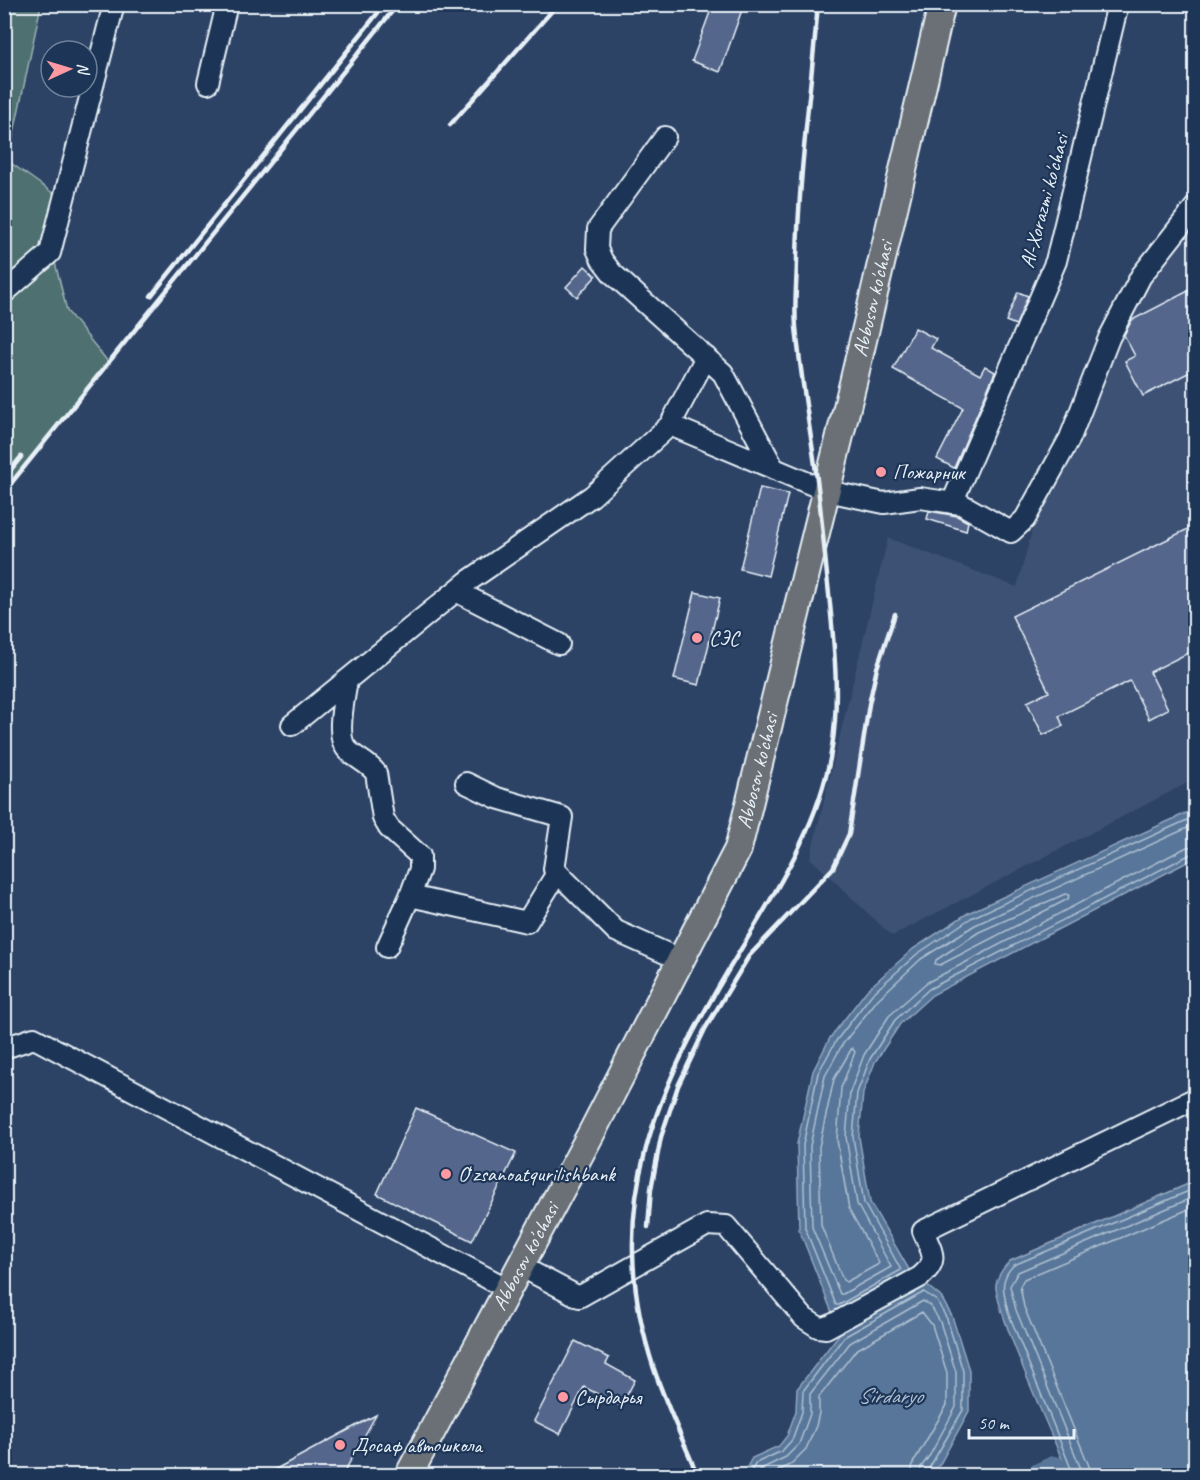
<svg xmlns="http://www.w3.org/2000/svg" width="1200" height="1480" font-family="Caveat,sans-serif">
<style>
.built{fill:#3c5174}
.green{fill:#4f7071;stroke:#9cb0b4;stroke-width:1.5}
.water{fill:#587699;stroke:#92a7bf;stroke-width:1.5}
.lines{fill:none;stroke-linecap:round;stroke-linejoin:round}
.shore{stroke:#aec0d2;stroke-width:1.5}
.river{stroke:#587699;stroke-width:26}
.building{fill:#54668c;stroke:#e8f1f8;stroke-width:1.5}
.minor-casing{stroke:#e8f1f8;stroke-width:24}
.major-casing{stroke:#e8f1f8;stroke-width:30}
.minor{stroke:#1d3557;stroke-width:20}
.major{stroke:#6a7074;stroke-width:26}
.rail{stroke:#e8f1f8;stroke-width:4.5}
.poi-dot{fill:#ff9aa2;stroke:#1d3557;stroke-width:2}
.labels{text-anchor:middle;stroke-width:4.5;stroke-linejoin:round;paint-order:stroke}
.street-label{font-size:21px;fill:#e8f1f8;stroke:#1d3557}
.poi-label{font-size:21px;fill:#e8f1f8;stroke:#1d3557;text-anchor:start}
.water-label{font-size:22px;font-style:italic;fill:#aec0d2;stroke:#1d3557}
</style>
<rect width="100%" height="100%" fill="#2d4366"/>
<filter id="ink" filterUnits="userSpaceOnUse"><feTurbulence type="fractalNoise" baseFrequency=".0167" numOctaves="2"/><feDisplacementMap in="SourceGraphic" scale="12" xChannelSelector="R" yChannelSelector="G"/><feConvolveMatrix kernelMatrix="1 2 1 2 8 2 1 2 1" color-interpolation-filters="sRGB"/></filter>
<g filter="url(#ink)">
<path class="built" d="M1195 229V779L892 936 810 858 888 538 1017 587 1042 493 1156 269Z"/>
<path class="green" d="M5 5H41L8 161 64 201 51 246 67 311 109 363 5 491Z"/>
<path class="water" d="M1195 809V858L932 995 900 1024 875 1062 863 1093 859 1137 870 1202 911 1273 833 1315 799 1229 797 1144 813 1071 830 1038 867 990 913 949 968 913Z
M1195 1181V1475H1069C1057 1448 993 1304 996 1284 998 1275 1004 1267 1010 1261Z
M925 1284 941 1297 952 1316 969 1370V1411L941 1462 931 1475 742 1476 752 1458 779 1446 787 1436 796 1411 797 1389 840 1333Z"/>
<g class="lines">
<path class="shore" d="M1196 816 971 918 917 954 872 994 836 1041 818 1073 803 1145 805 1228 836 1305H839L901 1270 864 1203 853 1137 857 1093 870 1059 895 1020 929 989 1191 854 1196 853
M1196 824 975 925 921 959 878 999 842 1045 825 1076 810 1146 812 1227 840 1294H843L891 1267 857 1204 846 1137 850 1092 864 1055 889 1016 926 983 1187 847 1196 846
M1065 894 1069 895 1068 899 940 965 935 964 936 960 979 932Z
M852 1048 855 1052 841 1088 837 1140 849 1209 879 1263 877 1265 846 1282 843 1280 821 1225 819 1147 834 1079Z
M748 1476 756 1463 782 1451 792 1440 802 1412 803 1391 844 1337 924 1292 937 1301 947 1319 963 1371V1410L928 1470 927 1476
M756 1476 761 1469 786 1457 799 1444 810 1414V1394L850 1343 923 1301 931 1306 940 1322 956 1372V1407L930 1455 921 1467 920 1476
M769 1476 791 1464 806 1449 816 1426 819 1413V1397L856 1350 922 1312 932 1325 947 1373V1405L913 1463 911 1476
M1074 1476 1008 1312C1004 1293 998 1280 1014 1265L1196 1188
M1082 1476 1081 1469 1016 1310 1010 1286 1018 1272 1196 1196
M1091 1476 1089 1466 1024 1307 1020 1286 1024 1279 1196 1206"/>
<path class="river" d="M1039 1476 1054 1469"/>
</g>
<path class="building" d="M713 4H744L720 72 692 61Z
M585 266 596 276 577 297 566 287Z
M1196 287V369L1143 396 1125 361 1135 356 1124 335 1132 320Z
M1018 292 1028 296 1016 325 1006 321Z
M915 328 936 339 931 348 980 375 985 366 995 372 954 468 937 459 963 408 893 369Z
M760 488 788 494 768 576 740 569Z
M929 511 957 516 968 522 966 531 927 519Z
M1196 525V649L1150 672 1168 709 1149 719 1130 681 1059 716 1063 726 1043 735 1027 702 1049 692 1012 616Z
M695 592 720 598 699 685 674 679Z
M416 1108 516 1153 472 1241 377 1194Z
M575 1341 609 1358 606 1364 635 1380 621 1406 584 1387 560 1434 534 1421Z
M376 1415 342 1476H263Z"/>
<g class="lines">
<g class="minor-casing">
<path id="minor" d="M208 83 227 4
M665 137 598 229 597 249 602 260 612 273 723 373 774 469
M4 293 50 253 114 4
M670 425 827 491 884 503 920 498 961 504 1011 532 1025 519 1070 438 1109 338 1141 276 1196 206
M952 503 1056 261 1118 4
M456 591 559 644
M347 680C345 696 335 734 346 748 354 758 368 762 376 773L383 818 389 828 420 856V869L410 896
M292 725 467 582 592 496 670 425 706 357
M466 783 497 798 562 817 554 869 616 931 681 960
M387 947 410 896 527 922 557 873
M4 1048 34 1038 508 1289
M520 1266 579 1297 707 1225 726 1226 804 1318 818 1327 826 1328 920 1277C940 1260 932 1253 923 1231L1196 1098"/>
</g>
<g class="major-casing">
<g id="major">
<path id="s1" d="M408 1476 593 1130 738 849 853 383 942 4"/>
</g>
</g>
<use href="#minor" class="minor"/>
<use href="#major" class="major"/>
<path class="rail" d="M450 125 558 4
M151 296 385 4
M4 478 21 457
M4 492 398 4
M648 1227 651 1189 661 1137 678 1086 705 1029 749 956 833 868 849 834 869 704 877 668 895 614
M698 1476C683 1440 666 1405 654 1369 600 1205 657 1087 741 949 779 886 821 821 832 747 840 696 834 645 829 594 825 558 822 522 818 487 811 433 801 380 796 327 794 304 797 280 797 257 799 173 811 89 818 4"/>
</g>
</g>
<g class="poi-dot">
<circle cx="881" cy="472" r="6"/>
<circle cx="697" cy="638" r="6"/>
<circle cx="446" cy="1174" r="6"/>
<circle cx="563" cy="1397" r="6"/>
<circle cx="340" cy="1445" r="6"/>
</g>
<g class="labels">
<g class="street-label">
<text transform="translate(1044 201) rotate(-75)" y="7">Al-Xorazmi ko'chasi</text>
<text dy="7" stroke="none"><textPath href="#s1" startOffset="1275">Abbosov ko'chasi</textPath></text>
<text dy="7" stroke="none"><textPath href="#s1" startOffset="789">Abbosov ko'chasi</textPath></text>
<text dy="7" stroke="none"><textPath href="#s1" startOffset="249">Abbosov ko'chasi</textPath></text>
</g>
<g class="poi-label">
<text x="893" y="479">Пожарник</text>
<text x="709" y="645">СЭС</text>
<text x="458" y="1181">Oʻzsanoatqurilishbank</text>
<text x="575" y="1404">Сырдарья</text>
<text x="352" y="1452">Досаф автошкола</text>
</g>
<g class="water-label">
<text x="890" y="1403">Sirdaryo</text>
</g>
</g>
<rect width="1200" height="1480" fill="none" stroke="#1d3557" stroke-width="24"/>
<rect x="12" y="12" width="1176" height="1456" fill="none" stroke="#e8f1f8" stroke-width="2" filter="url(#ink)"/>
<g transform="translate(69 69) rotate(86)"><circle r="28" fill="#1d3557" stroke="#6e8097" stroke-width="1.5"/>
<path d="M0-4.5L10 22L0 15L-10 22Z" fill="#ff9aa2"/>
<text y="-9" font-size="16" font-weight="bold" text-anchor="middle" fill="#e8f1f8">N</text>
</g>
<path d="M969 1429v9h105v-9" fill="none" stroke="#e8f1f8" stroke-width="3"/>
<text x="978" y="1429" font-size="18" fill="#e8f1f8" stroke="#1d3557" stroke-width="4.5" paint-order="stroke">50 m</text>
</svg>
